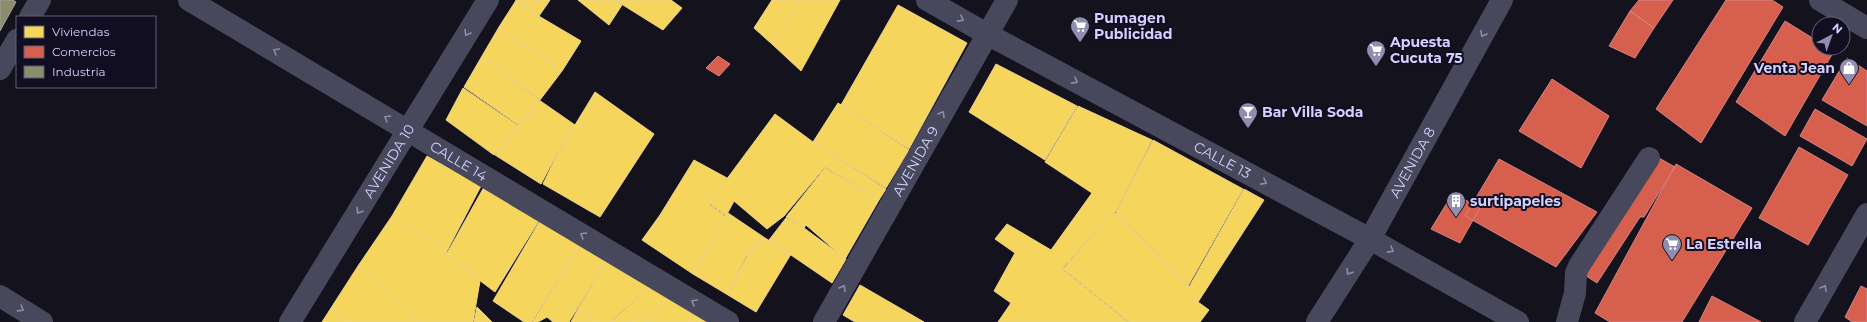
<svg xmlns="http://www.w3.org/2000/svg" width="1867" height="322" font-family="Montserrat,sans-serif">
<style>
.homes{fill:#f6d55c;stroke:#ecd48c}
.shops{fill:#d6604d;stroke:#d58282}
.industry{fill:#8c8c6e;stroke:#a1a099}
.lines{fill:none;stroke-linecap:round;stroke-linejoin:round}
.minor{stroke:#48485d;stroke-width:22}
.oneway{stroke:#8e8cad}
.labels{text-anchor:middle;stroke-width:4;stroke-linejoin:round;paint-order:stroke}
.poi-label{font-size:14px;font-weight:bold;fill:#d3d0fd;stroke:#110e21;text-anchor:start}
.street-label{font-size:14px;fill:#d3d0fd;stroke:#110e21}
</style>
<rect width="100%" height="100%" fill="#14121d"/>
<path class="homes" d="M516 0H550L539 16 515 2Z
M578 0H614L622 5 609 25Z
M615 0H671L682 8 663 30Z
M772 0H801L773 45 754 28Z
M801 0H840L801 71 773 45Z
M515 2 581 41 562 71 499 27Z
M898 5 967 43 909 149 841 105Z
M499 27 562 71 540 100 482 56Z
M482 56 539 100 520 126 464 87Z
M996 64 1077 106 1045 160 969 112Z
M463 88 520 127 494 155 446 120Z
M595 92 654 134 600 217 543 184 558 153Z
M539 100 575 125 558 152 541 184 495 155Z
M838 103 909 150 886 188 813 142Z
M1078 106 1152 140 1116 212 1113 211 1062 269 1128 322H998L1011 303 994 291 1015 253 995 239 1007 224 1051 250 1092 193 1045 162Z
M775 114 813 142 886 189 879 200 825 167 784 216 767 229 734 201 726 216 709 203Z
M1153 140 1243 189 1188 286 1116 213Z
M427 156 481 186 447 251 392 216Z
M694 160 727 178 709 204 726 217 693 274 642 240 660 215Z
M825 168 879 200 845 259 806 225 804 228 786 217Z
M484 187 540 219 495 292 446 255Z
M1244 189 1264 200 1198 302 1209 310 1200 322H1129L1063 269 1113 211 1189 287Z
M728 213 765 238 746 256 728 295 693 274Z
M392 216 447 251 446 255 480 281 473 322H421L358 266Z
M786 218 804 228 846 259 832 283 769 240Z
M541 219 581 242 532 322H524L493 301Z
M765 238 791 254 756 312 728 295 747 256Z
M581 242 608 258 569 322H553L547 317 538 322H533Z
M608 258 650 285 611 322H596L578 309Z
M358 266 421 322H347L331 308Z
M650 285 669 295 649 322 641 315 632 322H612Z
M860 285 924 322H855L843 315Z
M669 295 696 312 690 322H649Z
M477 307 492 322H474Z
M331 308 347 322H322Z
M578 309 596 322H571Z
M696 312 709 322H690Z
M641 315 648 322H632Z"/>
<path class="shops" d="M1639 0H1673L1654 28 1630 11Z
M1726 0H1772L1783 7 1701 143 1656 109Z
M1630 11 1654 28 1635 58 1609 46Z
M1785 21 1819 42V48H1829L1834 51 1785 136 1736 102Z
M718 56 730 64 719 76 706 68Z
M1847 58 1867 71V126L1822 100Z
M1552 79 1609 116 1581 168 1519 131Z
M1815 109 1867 139 1852 166 1800 136Z
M1799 147 1848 175 1808 245 1759 218Z
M1659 158 1675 167 1644 217H1640L1597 283 1580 272Z
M1499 159 1597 212 1556 267 1465 216Z
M1676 164 1752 208 1682 322H1610L1595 313Z
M1453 193 1480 208 1460 243 1431 229Z
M1861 286 1867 289V322H1852L1845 317Z
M1712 296 1761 322H1699Z"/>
<path class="industry" d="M0 0H13L16 2 0 31Z"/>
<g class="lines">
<g class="minor">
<path id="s1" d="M189 0 728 322"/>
<path id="s2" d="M927 0 987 34 1370 239 1518 322"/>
<path d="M1820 0 1867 28"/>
<path d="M30 17 40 0"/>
<path d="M0 69 17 40"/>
<path d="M0 296 42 322"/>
<path id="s3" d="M290 322 488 0"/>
<path id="s4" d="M824 322 1007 0"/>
<path id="s5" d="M1317 322 1370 239 1502 0"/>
<path d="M1567 322 1575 293 1576 273 1579 266 1649 158"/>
<path d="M1805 322 1867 214"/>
</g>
</g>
<defs><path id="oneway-chevron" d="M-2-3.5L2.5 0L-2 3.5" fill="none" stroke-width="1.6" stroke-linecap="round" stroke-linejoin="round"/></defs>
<g class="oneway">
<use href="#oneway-chevron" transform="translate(961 19) rotate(29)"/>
<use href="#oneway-chevron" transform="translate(467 33) rotate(121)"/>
<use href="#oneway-chevron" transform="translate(1483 34) rotate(119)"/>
<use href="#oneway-chevron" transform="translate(276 51) rotate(-149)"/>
<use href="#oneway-chevron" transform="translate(1075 81) rotate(28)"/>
<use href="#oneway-chevron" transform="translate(942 114) rotate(-60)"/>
<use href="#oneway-chevron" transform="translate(387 118) rotate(-149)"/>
<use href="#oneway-chevron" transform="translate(1264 182) rotate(28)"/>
<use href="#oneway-chevron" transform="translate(359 211) rotate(122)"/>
<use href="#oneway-chevron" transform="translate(583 235) rotate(-149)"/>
<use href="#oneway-chevron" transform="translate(1391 250) rotate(29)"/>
<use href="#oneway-chevron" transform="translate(1349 272) rotate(122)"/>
<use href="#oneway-chevron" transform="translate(843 288) rotate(-60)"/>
<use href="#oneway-chevron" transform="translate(1824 288) rotate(-60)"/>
<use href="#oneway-chevron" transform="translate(694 302) rotate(-149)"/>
<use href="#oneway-chevron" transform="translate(21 309) rotate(32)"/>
</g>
<defs>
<g id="supermarket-pin" transform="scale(1)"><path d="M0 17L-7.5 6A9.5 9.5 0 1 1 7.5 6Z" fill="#908eaf" stroke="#110e21"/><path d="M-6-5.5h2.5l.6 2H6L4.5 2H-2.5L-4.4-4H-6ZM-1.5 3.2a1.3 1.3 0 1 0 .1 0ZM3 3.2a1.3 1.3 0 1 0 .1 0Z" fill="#fff"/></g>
<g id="shop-pin" transform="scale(1)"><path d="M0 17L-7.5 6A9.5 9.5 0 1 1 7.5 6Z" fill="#908eaf" stroke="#110e21"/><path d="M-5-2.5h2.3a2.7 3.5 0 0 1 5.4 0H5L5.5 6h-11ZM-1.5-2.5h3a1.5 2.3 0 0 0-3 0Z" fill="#fff"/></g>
<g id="bar-pin" transform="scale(1)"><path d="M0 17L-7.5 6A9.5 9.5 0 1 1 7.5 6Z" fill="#908eaf" stroke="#110e21"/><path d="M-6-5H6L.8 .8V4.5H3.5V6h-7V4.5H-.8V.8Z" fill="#fff"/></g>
<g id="building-pin" transform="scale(1)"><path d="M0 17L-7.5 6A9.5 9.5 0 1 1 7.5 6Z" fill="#908eaf" stroke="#110e21"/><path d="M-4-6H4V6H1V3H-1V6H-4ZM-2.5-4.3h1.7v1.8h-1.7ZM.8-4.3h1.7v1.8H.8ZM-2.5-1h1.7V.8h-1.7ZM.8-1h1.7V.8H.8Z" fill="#fff"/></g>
</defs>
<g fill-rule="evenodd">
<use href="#supermarket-pin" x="1080" y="26"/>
<use href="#supermarket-pin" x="1376" y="50"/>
<use href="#shop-pin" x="1849" y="68"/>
<use href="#bar-pin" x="1248" y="112"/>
<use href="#building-pin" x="1456" y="201"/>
<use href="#supermarket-pin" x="1672" y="244"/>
</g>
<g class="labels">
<g class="poi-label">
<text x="1094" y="23">Pumagen<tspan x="1094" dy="16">Publicidad</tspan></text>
<text x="1390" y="47">Apuesta<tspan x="1390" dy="16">Cucuta 75</tspan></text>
<text x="1835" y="73" text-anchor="end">Venta Jean</text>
<text x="1262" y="117">Bar Villa Soda</text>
<text x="1470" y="206">surtipapeles</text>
<text x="1686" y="249">La Estrella</text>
</g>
<g class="street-label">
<text dy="5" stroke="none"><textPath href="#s2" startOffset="336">CALLE 13</textPath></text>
<text dy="5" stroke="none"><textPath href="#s3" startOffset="189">AVENIDA 10</textPath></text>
<text dy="5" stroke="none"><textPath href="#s1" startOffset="314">CALLE 14</textPath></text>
<text dy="5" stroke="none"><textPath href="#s4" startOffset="185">AVENIDA 9</textPath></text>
<text dy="5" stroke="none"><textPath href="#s5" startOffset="186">AVENIDA 8</textPath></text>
</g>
</g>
<rect x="16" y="16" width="140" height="72" fill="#110e21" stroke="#5f5c79"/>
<rect x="24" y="26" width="20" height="12" fill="#f6d55c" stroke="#5f5c79"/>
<text x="52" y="36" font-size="12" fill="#d3d0fd">Viviendas</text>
<rect x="24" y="46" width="20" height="12" fill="#d6604d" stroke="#5f5c79"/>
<text x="52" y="56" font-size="12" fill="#d3d0fd">Comercios</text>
<rect x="24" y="66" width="20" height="12" fill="#8c8c6e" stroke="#5f5c79"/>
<text x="52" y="76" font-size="12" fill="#d3d0fd">Industria</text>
<g transform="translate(1831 36) rotate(41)"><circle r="19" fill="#110e21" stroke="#5f5c79"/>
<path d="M0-3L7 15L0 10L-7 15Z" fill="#908eaf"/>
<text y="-6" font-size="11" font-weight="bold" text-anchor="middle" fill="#d3d0fd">N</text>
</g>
</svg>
